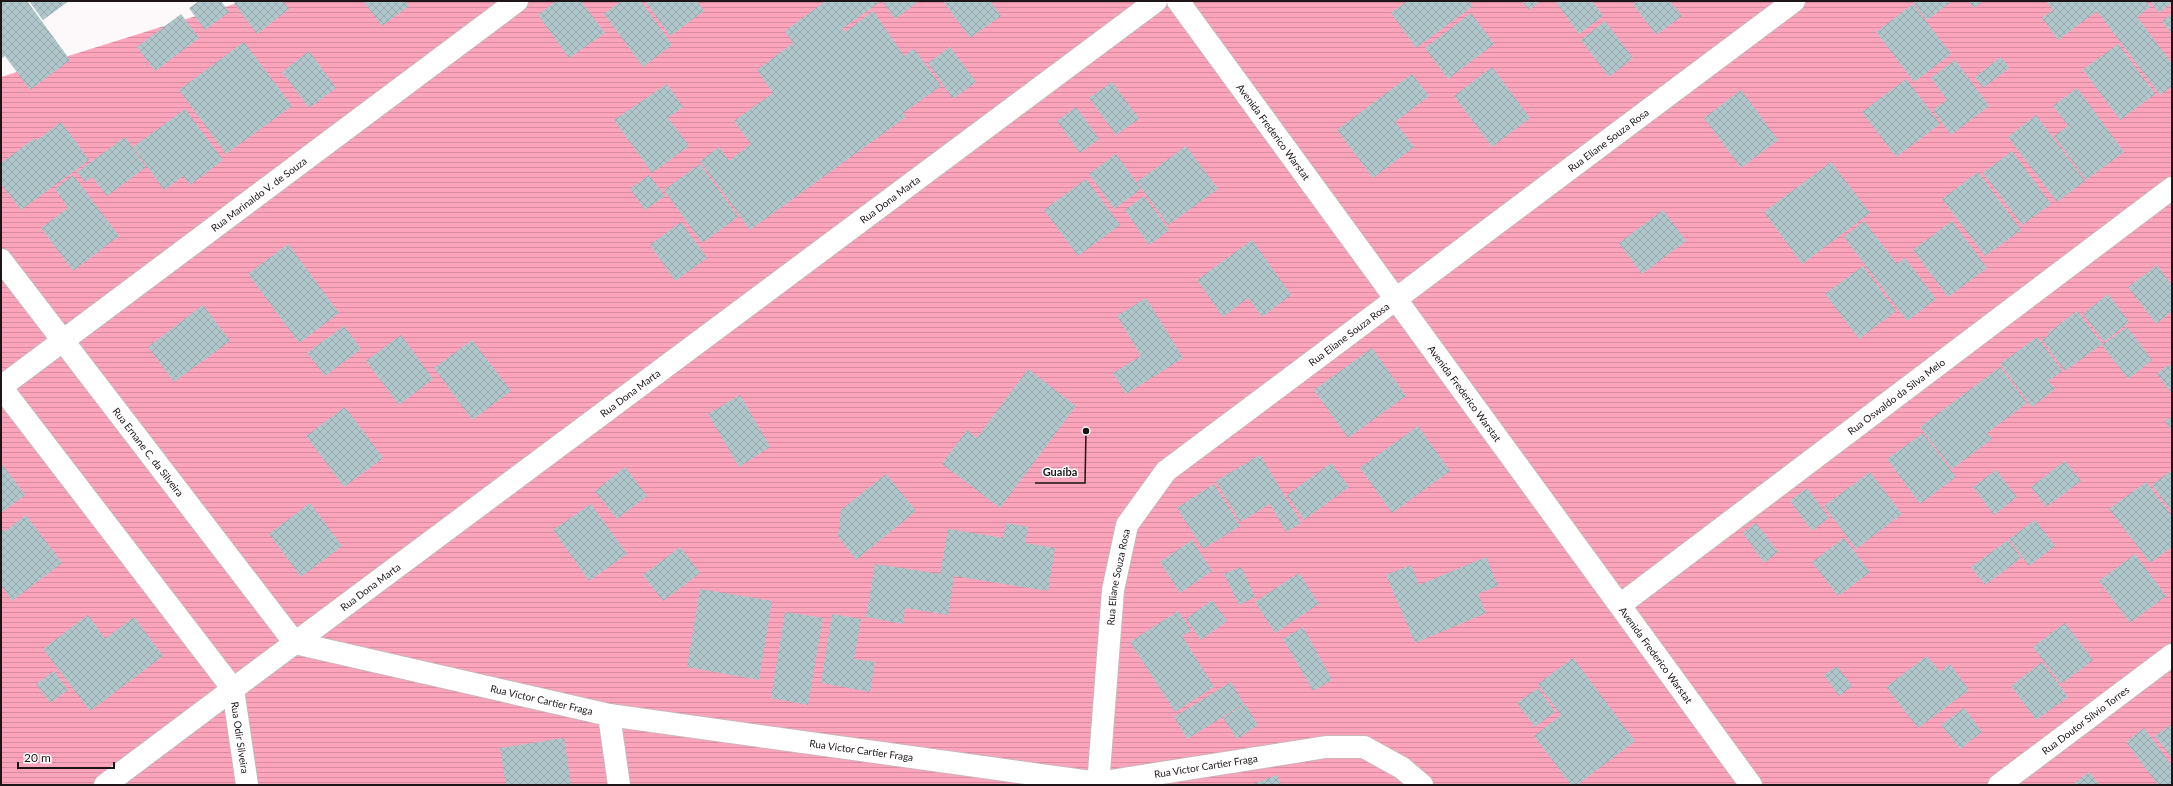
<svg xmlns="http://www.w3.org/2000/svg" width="2173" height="786" font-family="Lato,sans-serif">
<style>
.water{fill:url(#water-rules)}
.building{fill:url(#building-cross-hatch)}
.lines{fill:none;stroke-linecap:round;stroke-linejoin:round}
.minor-casing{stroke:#cbb5bb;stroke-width:24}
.tertiary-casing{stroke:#cbb5bb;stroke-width:24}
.minor{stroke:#fff;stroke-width:22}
.tertiary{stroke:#fff;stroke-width:22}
.labels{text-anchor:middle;stroke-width:3;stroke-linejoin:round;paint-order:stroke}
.street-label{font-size:10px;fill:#1d1517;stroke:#fff}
.leader{fill:none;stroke:#1d1517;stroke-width:1.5}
.callout-dot{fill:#1d1517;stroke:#fff;stroke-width:1.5}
.callout-label{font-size:11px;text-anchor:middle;font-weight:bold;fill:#1d1517;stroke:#fff;stroke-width:3;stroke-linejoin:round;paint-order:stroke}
</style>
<defs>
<pattern id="water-rules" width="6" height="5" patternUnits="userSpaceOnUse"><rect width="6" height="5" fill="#fba4bc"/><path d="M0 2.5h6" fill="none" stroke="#d78ca1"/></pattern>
<pattern id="building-cross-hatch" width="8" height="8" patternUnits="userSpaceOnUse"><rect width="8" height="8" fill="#afc7ca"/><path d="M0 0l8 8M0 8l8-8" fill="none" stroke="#96aaad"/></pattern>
</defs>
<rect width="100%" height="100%" fill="#fdf8f9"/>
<path class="water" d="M244 1H2172V785H1V77Z"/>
<path class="building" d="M1 1H27L70 60 30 90 5 56 1 59Z
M29 1H69L43 20Z
M199 1H221L229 12 205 30 189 8Z
M236 1H283L289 9 257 34 234 3Z
M363 1H405L409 6 382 26Z
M556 1H581L605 33 569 58 538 15Z
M621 1H641L672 45 643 67 604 14Z
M645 1H697L704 11 670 36Z
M822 1H881L842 29 845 32 873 11 904 56 914 49 941 86 903 113 906 117 750 230 700 161 719 147 729 161 751 144 734 121 773 93 757 70 793 43 785 31 823 3Z
M882 1H919L895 19Z
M943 1H990L1001 16 970 38Z
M1407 1H1469L1473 6 1416 48 1391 13Z
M1522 1H1541L1529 10Z
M1555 1H1592L1603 16 1579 34Z
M1637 1H1670L1682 16 1656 35 1633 4Z
M1912 1H1950L1951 2 1927 20Z
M1968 1H1984L1974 8Z
M2046 1H2146L2150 7 2137 17 2172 64V86L2160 95 2097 11 2058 40 2042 18 2053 10Z
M2150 1H2172V3L2159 13Z
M1913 4 1951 54 1914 82 1876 32Z
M1471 13 1494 44 1448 79 1425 48Z
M181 14 199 38 155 71 137 47Z
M2172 14V35L2162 21Z
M1605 21 1633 58 1609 77 1581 40Z
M244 42 292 106 226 154 179 90Z
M2118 44 2155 94 2120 120 2083 70Z
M950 47 976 82 953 99 928 63Z
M309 51 336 88 309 108 282 72Z
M2001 57 2009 68 1983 88 1975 77Z
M1955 60 1989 106 1951 135 1933 110 1947 100 1931 78Z
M1492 67 1530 118 1492 147 1454 96Z
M1412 74 1429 96 1395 122 1414 147 1373 178 1337 130Z
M1906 79 1940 124 1896 157 1862 112Z
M1112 82 1139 119 1116 135 1089 98Z
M667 84 683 107 668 118 689 146 652 173 614 120Z
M2077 88 2124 152 2086 180 2054 136 2068 126 2053 106Z
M1741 90 1778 140 1741 168 1704 118Z
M1076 107 1099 139 1080 153 1057 121Z
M185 109 223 160 190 185 183 176 164 190 133 147Z
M2036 115 2085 181 2057 202 2008 137Z
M61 122 89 160 21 210 1 184V163L35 138 36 141Z
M125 137 146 167 107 196 92 177 85 182 77 172Z
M1186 146 1218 189 1168 225 1137 182Z
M2012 151 2051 204 2022 225 1983 173Z
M1116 154 1141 189 1114 209 1089 174Z
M1831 162 1870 213 1802 264 1764 212Z
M700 164 738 217 702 243 664 190Z
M1978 172 2021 230 1985 256 1942 199Z
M73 175 119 236 73 271 41 228 68 208 55 189Z
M649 175 665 196 645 210 630 189Z
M1086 179 1120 225 1078 256 1044 210Z
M1144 196 1169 230 1149 245 1125 210Z
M1663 210 1686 241 1642 274 1619 243Z
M1864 221 1897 264 1905 258 1936 299 1907 321 1844 237Z
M1952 221 1987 268 1948 297 1913 250Z
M681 222 707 258 675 281 650 245Z
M1252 240 1291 295 1262 317 1248 298 1223 317 1197 280Z
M288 244 339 313 299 343 248 274Z
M2157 265 2172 286V311L2156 324 2128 287Z
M1863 266 1896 311 1859 339 1825 294Z
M2108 294 2129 322 2104 342 2083 314Z
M1146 298 1183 358 1126 394 1113 373 1141 356 1117 316Z
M203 305 230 341 174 382 148 347Z
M2077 311 2102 344 2065 371 2042 340 2049 335 2047 334Z
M344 326 361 349 325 376 307 353Z
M2127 327 2152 360 2128 379 2102 345Z
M401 335 433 379 399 405 366 361Z
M2037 337 2062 371 2048 381 2055 389 2032 407 2000 364Z
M472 340 511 391 472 420 434 368Z
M1372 348 1406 396 1348 438 1314 390Z
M2169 364 2172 368V394L2157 374Z
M2000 367 2027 403 1987 433 1992 439 1952 469 1920 427Z
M1028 369 1076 406 1000 508 942 464 967 430 977 438Z
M740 395 770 447 739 467 708 414Z
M345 407 383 458 344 487 306 436Z
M2172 416V431L2165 421Z
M1418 426 1450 471 1392 513 1360 468Z
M1923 433 1956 477 1920 504 1887 459Z
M1260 455 1301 523 1286 532 1270 504 1240 522 1216 481Z
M2065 461 2081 481 2046 507 2031 487Z
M1 463 25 495 1 513Z
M1331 463 1349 487 1304 520 1287 495Z
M625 467 647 496 617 519 595 491Z
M1996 470 2017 497 1994 515 1973 487Z
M2172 470V512L2152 485Z
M1870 472 1902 514 1856 549 1824 506Z
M886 474 916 511 856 560 838 536 841 510Z
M2146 482 2172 516V547L2150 563 2109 509Z
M1214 484 1240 526 1203 549 1177 508Z
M1807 488 1829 518 1812 531 1790 501Z
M310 503 342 546 301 577 269 534Z
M591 504 627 554 589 581 553 530Z
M26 515 62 563 12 601 1 585V528L4 532Z
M2035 520 2055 546 2029 566 2009 539Z
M1006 523 1028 527 1025 543 1055 548 1048 591 954 576 948 615 905 608 903 624 866 617 875 564 947 575 940 574 948 529 1003 538Z
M1756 523 1778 552 1764 563 1743 533Z
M1844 538 1870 572 1838 596 1812 562Z
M1192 540 1212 571 1180 593 1160 562Z
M2008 540 2021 558 1985 585 1971 567Z
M680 547 700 573 663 601 643 575Z
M2135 554 2166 596 2130 623 2099 581Z
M1486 557 1498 586 1478 594 1486 613 1415 643 1386 575 1411 565 1419 585Z
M1241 567 1255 597 1239 605 1224 574Z
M1299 573 1319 604 1275 633 1255 602Z
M700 589 772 601 759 680 687 667Z
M1212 600 1227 621 1201 640 1186 619Z
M1178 611 1191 631 1182 636 1214 687 1175 712 1130 642Z
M785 612 823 618 808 705 771 698Z
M832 614 861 619 854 659 875 662 870 692 821 683Z
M88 615 105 639 134 617 163 656 90 711 43 649Z
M2065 623 2093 660 2061 684 2033 647Z
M1303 627 1332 680 1313 691 1283 639Z
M1927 656 1940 672 1950 664 1969 690 1918 728 1886 687Z
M1573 658 1635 741 1577 785H1571L1534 736 1561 715 1538 684Z
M2042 662 2068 697 2036 720 2011 686Z
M1837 666 1852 686 1839 696 1824 675Z
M54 671 68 690 50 703 36 684Z
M1231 682 1244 704 1187 739 1174 717Z
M1538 688 1555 712 1535 727 1517 703Z
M1245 704 1258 725 1237 739 1223 718Z
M1964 708 1982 732 1960 749 1941 725Z
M2172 724V758L2155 736Z
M2144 728 2172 766V785H2158L2126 742Z
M564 738 571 785H506L500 748Z
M2089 772 2099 785H2072Z
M1277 775 1281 785H1251Z"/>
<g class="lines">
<g class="minor-casing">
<g id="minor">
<path id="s1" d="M1178 1 1751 785"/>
<path id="s2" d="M1 387 517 1"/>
<path id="s3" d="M1620 605 2172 188"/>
<path id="s4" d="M295 643 609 715 1098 783 1326 747H1364L1402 768 1422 785"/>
<path d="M609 715 619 785"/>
<path id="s5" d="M105 785 233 689 247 785"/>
<path id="s6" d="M1098 785 1113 590 1127 525 1166 471 1794 1"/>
<path id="s7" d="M1999 785 2172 655"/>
</g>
</g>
<g class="tertiary-casing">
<g id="tertiary">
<path id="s8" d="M1 260 295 643"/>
<path id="s9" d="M1 387 233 689 1156 1"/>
</g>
</g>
<use href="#minor" class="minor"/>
<use href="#tertiary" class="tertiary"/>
</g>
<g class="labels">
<g class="street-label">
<text dy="4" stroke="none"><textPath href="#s1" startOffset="162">Avenida Frederico Warstat</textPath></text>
<text dy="4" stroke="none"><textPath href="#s6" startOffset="881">Rua Eliane Souza Rosa</textPath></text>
<text dy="4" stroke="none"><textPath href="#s2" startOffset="322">Rua Marinaldo V. de Souza</textPath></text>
<text dy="4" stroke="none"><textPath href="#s9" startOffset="1200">Rua Dona Marta</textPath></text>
<text dy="4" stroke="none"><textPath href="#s6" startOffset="557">Rua Eliane Souza Rosa</textPath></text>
<text dy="4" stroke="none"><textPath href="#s9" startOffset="876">Rua Dona Marta</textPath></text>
<text dy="4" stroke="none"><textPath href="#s1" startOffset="486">Avenida Frederico Warstat</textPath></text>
<text dy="4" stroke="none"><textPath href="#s3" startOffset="346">Rua Oswaldo da Silva Melo</textPath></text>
<text dy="4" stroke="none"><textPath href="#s8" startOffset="242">Rua Ernane C. da Silveira</textPath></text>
<text dy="4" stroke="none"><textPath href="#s6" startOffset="209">Rua Eliane Souza Rosa</textPath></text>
<text dy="4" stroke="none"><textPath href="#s9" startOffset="552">Rua Dona Marta</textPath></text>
<text dy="4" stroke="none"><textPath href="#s1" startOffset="810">Avenida Frederico Warstat</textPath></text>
<text dy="4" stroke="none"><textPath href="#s4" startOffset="253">Rua Victor Cartier Fraga</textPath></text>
<text dy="4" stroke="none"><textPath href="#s7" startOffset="108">Rua Doutor Sílvio Torres</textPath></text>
<text dy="4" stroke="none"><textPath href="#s5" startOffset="209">Rua Odir Silveira</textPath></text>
<text dy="4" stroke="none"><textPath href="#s4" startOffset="577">Rua Victor Cartier Fraga</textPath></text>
<text dy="4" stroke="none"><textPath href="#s4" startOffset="925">Rua Victor Cartier Fraga</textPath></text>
</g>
</g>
<path class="leader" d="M1086 431L1085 483H1035"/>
<circle class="callout-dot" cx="1086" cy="431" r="4"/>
<g class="callout-label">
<text x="1060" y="476">Guaíba</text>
</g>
<rect width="2173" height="786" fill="none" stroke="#1d1517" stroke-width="4"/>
<path d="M18 762v6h96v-6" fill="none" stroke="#1d1517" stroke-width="2"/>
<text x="24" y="762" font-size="12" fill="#1d1517" stroke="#ffffff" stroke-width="3" paint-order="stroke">20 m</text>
</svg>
